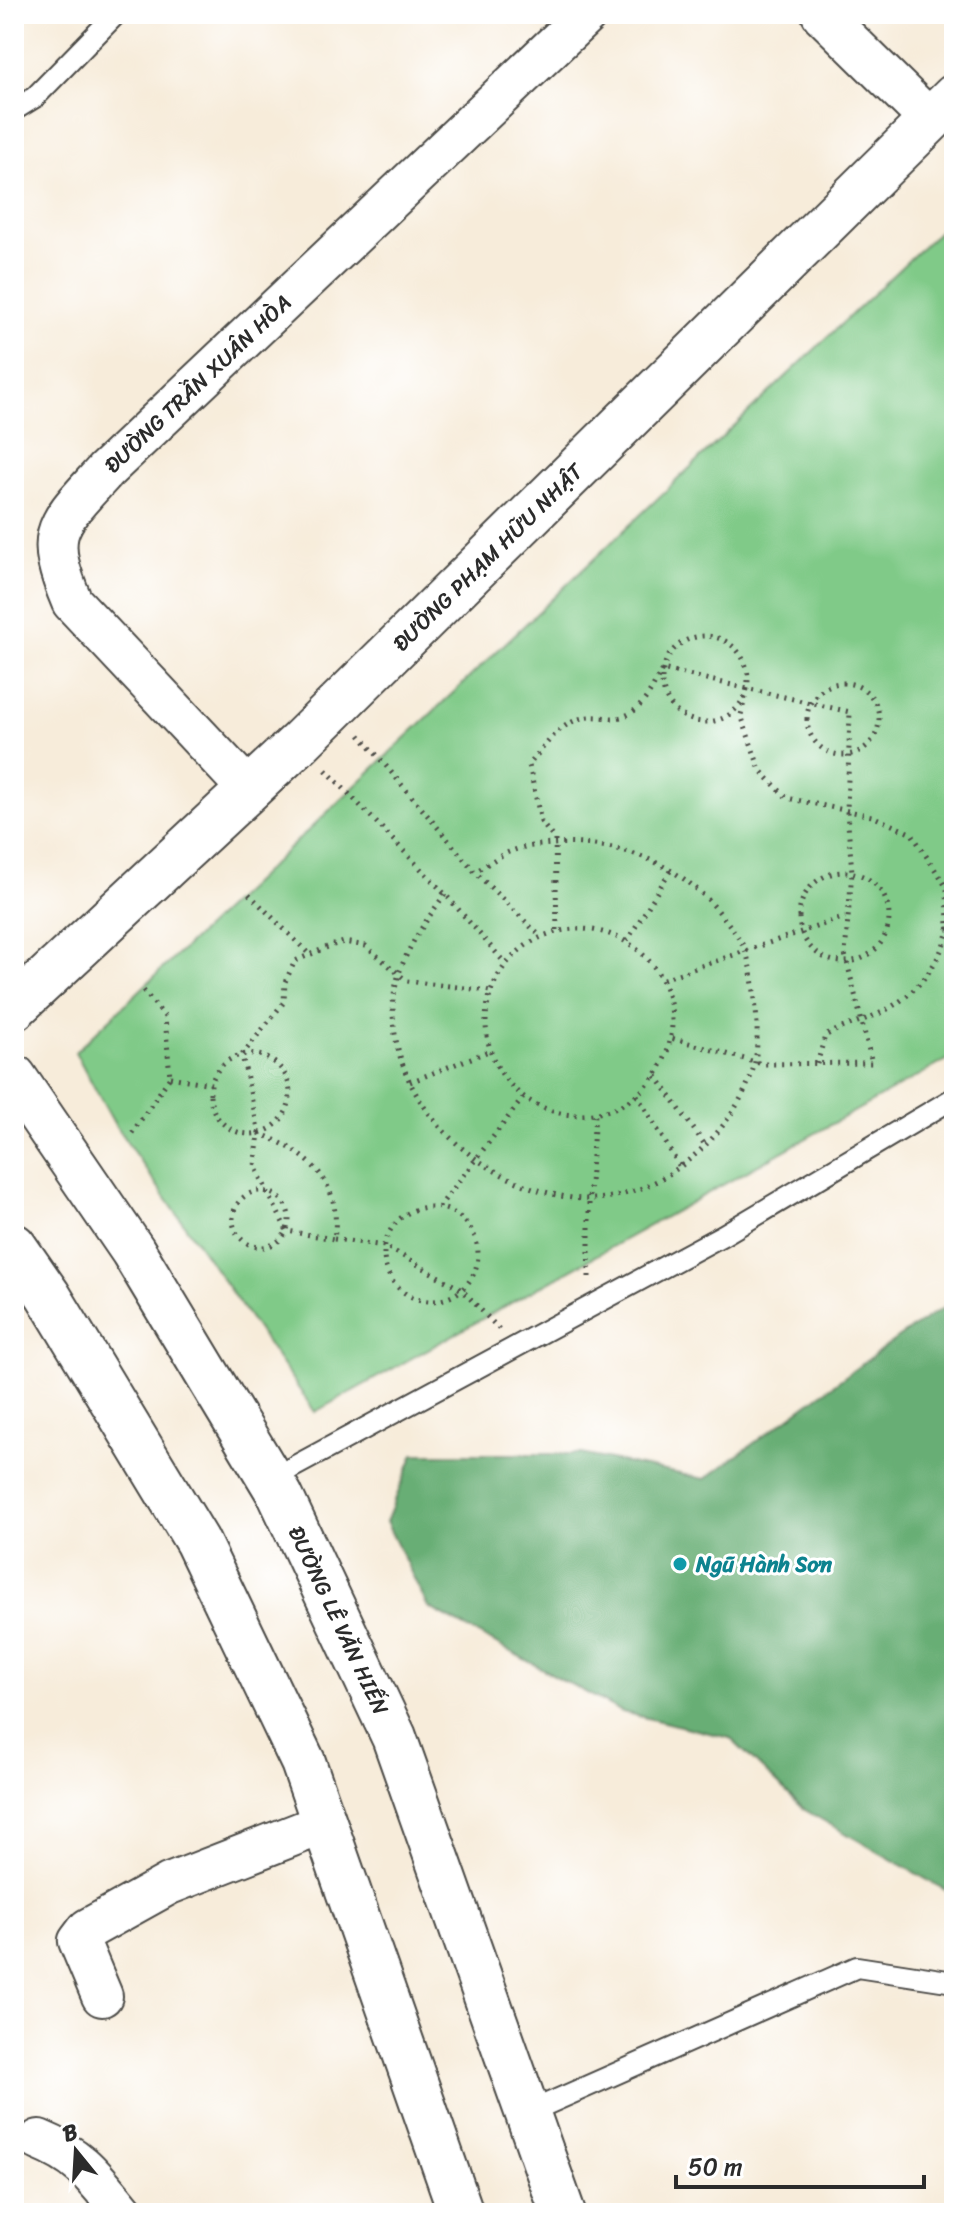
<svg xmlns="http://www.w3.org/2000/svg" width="968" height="2227" font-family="Sriracha,sans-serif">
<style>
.green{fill:#80ca88;stroke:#567a5a;stroke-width:2}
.forest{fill:#68ae74;stroke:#4a6c50;stroke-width:2}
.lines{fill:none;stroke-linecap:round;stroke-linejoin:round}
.service-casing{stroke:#4a4845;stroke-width:24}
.minor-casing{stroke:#4a4845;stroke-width:44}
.tertiary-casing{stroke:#4a4845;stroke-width:48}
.secondary-casing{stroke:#4a4845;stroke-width:48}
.path{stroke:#4a4845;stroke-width:5;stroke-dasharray:2 6;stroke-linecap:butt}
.service{stroke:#fff;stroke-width:20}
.minor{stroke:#fff;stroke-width:40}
.tertiary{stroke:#fff;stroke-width:44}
.secondary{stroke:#fff;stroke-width:44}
.culture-dot{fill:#0f9aa8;stroke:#fff;stroke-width:3}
.labels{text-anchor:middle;stroke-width:6;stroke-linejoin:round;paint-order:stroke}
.street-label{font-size:22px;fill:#2b2b2b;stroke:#fff}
.culture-label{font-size:22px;font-weight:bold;fill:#0d838f;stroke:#fff;text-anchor:start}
</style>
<rect width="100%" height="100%" fill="#fff"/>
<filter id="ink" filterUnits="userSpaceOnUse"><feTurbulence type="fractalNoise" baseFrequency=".0125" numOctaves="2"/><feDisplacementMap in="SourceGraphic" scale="16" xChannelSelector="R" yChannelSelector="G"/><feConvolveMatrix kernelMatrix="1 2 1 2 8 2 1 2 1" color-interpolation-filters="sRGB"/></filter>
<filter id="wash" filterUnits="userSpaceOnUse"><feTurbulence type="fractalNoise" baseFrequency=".006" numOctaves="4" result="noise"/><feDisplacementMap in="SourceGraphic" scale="32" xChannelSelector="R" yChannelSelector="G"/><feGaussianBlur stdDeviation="1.8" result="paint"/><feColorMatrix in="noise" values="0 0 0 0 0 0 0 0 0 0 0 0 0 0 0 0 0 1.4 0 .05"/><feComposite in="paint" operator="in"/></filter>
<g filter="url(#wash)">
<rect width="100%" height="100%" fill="#f7ecda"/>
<path class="green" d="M954 217V1056L315 1412 115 1125 75 1052Z"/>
<path class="forest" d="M954 1301V1895L805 1810 730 1738 622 1712 428 1607 386 1522 414 1454H581L705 1479 900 1336Z"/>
</g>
<g filter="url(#ink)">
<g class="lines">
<g class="service-casing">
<path id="service" d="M14 110 35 97 116 14
M271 1479 723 1235 954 1098
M527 2113 857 1967 954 1982"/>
</g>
<g class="minor-casing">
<g id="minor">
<path d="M822 14 930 120"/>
<path id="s1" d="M248 789 72 602C42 531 57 524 105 471L587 14"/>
<path d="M102 1996 79 1941 88 1929 169 1884 325 1823"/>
<path d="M39 2140C83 2158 94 2177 124 2213"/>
</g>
</g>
<g class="tertiary-casing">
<g id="tertiary">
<path id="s2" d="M14 1008 300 742 954 97"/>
</g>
</g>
<g class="secondary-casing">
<g id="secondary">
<path id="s3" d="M14 1077 133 1251 280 1495 394 1737 563 2213"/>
<path d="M14 1246 48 1295 197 1541 303 1762 461 2213"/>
</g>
</g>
<path class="path" d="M662 679a43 43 0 1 1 86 0a43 43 0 1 1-86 0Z
M807 719a36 36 0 1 1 72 0a36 36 0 1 1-72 0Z
M747 689 741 715 760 770 787 798 872 816 912 834 947 888 948 929
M360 735 475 872 540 936
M326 770 445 894 505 963
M799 917a45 45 0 1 1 90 0a45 45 0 1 1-90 0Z
M249 894 308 953
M445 894C421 928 394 964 393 1008 393 1107 478 1183 572 1198 650 1209 734 1138 754 1066 761 1039 755 990 749 963 745 943 732 928 719 912 678 862 618 840 553 844 540 845 524 846 512 851 499 855 487 865 475 872
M486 1022a93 93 0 1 1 186 0a93 93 0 1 1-186 0Z
M557 930 555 840 541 822 529 765C541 750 556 729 574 721 586 715 598 717 611 718 639 719 652 690 662 669L850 712 847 812 852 872 845 954 872 1063 762 1064 671 1038
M627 941 670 871
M663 979 845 917
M210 1094a40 40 0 1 1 80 0a40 40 0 1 1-80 0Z
M817 1064 825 1036C843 1026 860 1022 878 1014 913 998 940 966 948 929L954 931
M656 1076 705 1145
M170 1077 211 1084
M410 1082 489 1051
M637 1095 680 1167
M132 1133 170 1077 165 1017 143 990
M259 1133 242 1055 284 1002 285 982 295 961 330 946 344 942 366 946 407 981 490 991
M259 1133C308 1153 343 1181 334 1239L287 1231 255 1166Z
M233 1219a28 28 0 1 1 56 0a28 28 0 1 1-56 0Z
M439 1207 523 1098
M384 1254a47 47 0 1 1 94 0a47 47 0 1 1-94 0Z
M334 1239 385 1246 462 1290 499 1329
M589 1277V1198L595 1114"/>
<use href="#service" class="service"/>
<use href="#minor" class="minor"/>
<use href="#tertiary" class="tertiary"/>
<use href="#secondary" class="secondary"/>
</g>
</g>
<circle class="culture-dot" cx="680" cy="1564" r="8"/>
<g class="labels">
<g class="street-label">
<text dy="8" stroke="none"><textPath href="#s1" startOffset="534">ĐƯỜNG TRẦN XUÂN HÒA</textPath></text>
<text dy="8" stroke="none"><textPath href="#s2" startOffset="654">ĐƯỜNG PHẠM HỮU NHẬT</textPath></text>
<text dy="8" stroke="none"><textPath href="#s3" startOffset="634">ĐƯỜNG LÊ VĂN HIẾN</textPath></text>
</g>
<g class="culture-label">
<text x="696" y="1572">Ngũ Hành Sơn</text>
</g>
</g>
<rect width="968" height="2227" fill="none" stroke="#fff" stroke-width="48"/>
<g transform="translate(76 2151) rotate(342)" stroke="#ffffff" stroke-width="6" paint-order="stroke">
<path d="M0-6L14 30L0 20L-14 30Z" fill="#2b2b2b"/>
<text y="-12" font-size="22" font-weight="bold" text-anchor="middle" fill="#2b2b2b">B</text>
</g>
<path d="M676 2175v12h248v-12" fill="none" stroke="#2b2b2b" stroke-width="4"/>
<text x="688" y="2175" font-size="24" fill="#2b2b2b" stroke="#ffffff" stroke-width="6" paint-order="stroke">50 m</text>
</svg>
